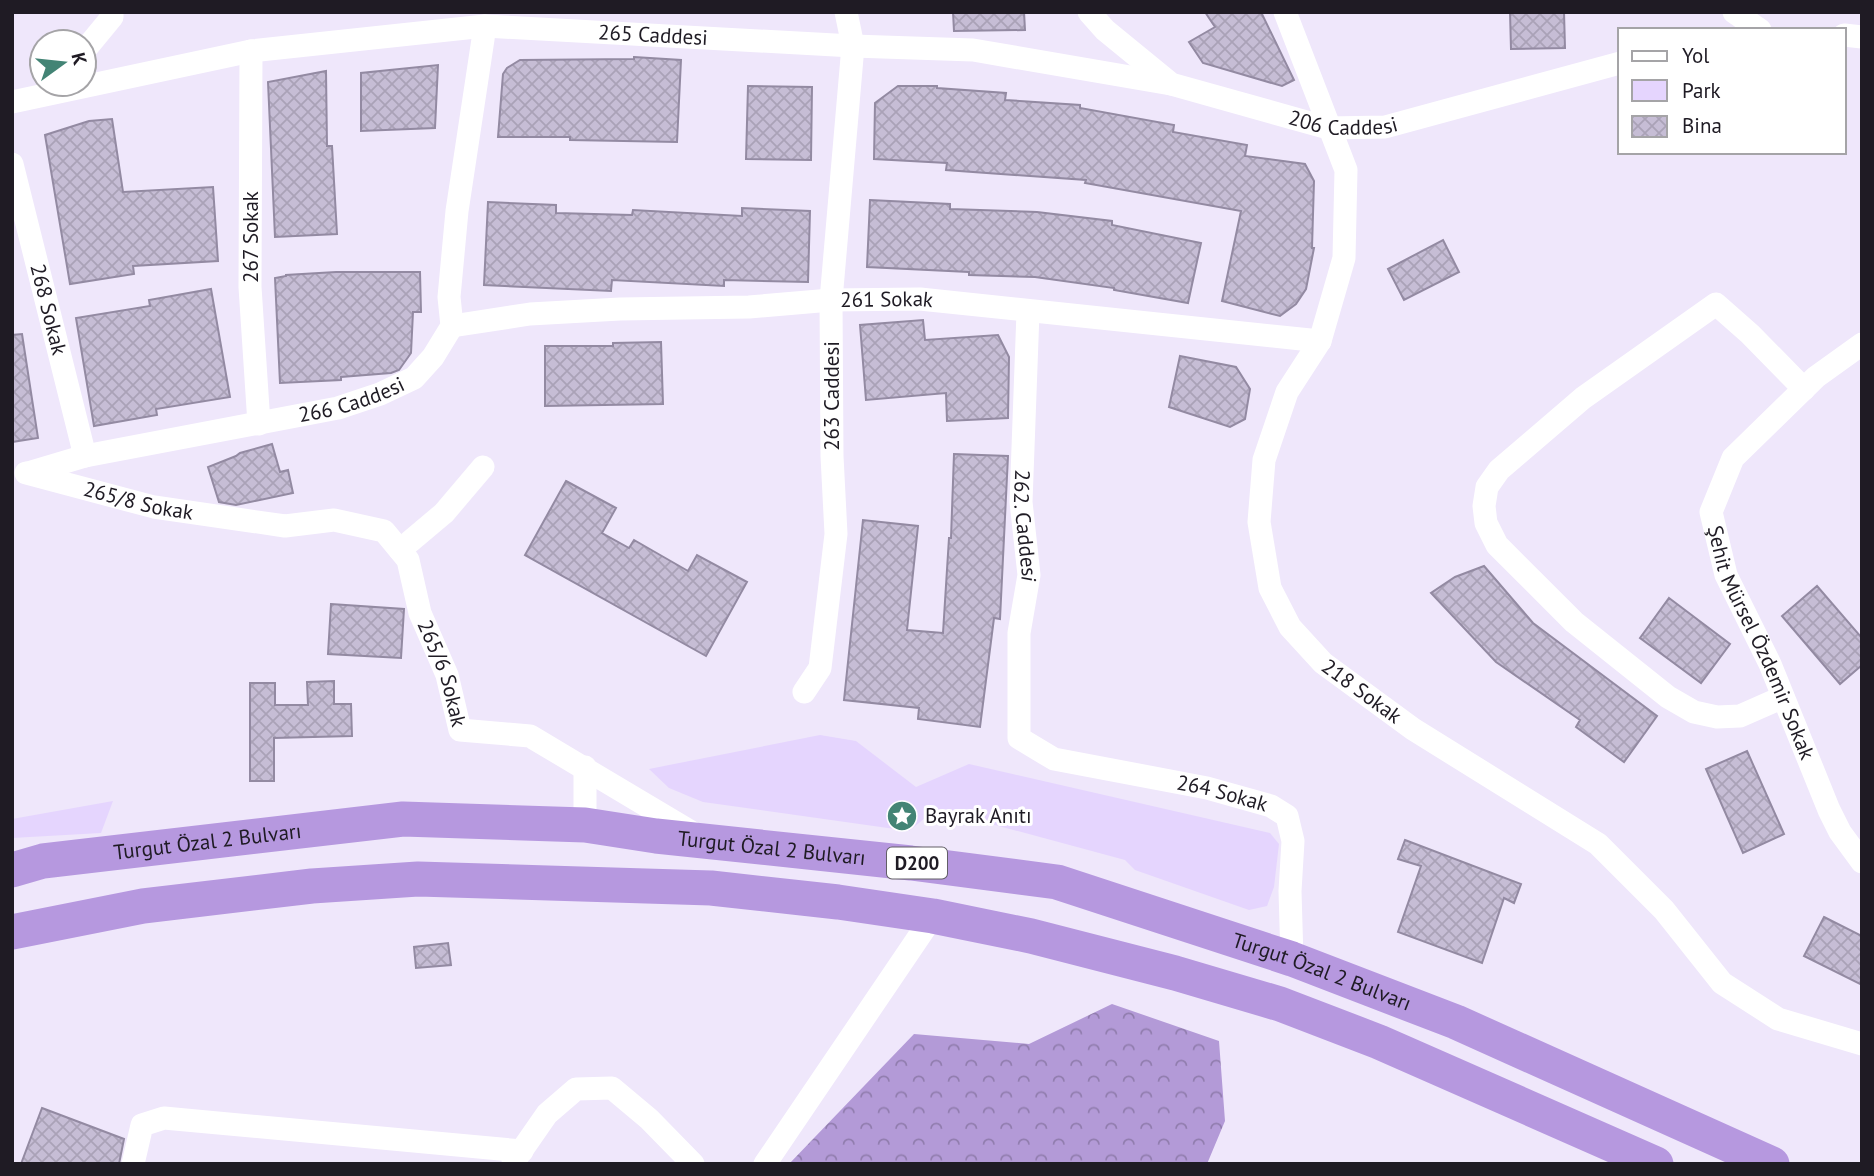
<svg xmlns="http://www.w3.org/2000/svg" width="1874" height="1176" font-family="'PT Sans',sans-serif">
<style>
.forest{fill:url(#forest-crowns)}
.green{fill:#e5d5fe}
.building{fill:url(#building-cross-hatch);stroke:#938aa2;stroke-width:2}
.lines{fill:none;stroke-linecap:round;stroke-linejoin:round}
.minor{stroke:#fff;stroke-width:23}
.highway{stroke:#b698df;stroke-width:35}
.labels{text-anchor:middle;stroke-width:6;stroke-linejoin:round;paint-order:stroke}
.shield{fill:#fff;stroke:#625f66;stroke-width:2}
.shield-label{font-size:19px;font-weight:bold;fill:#1f1b24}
.street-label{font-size:21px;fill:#1f1b24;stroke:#fff}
.poi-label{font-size:21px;fill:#1f1b24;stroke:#fff;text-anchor:start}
</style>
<defs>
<pattern id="forest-crowns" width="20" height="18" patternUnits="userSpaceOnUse" patternTransform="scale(1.75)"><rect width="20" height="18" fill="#b39ad7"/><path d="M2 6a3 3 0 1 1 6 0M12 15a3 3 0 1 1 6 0" fill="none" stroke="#917dae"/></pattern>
<pattern id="building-cross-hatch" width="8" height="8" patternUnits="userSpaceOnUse" patternTransform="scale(1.75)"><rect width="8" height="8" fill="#c6bdd5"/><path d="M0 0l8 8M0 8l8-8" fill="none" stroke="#aaa2b7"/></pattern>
</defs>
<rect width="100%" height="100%" fill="#efe7fb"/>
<path class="forest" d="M1112 1004 1219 1041 1225 1121 1207 1164H789L914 1034 1029 1044Z"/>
<path class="green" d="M820 735 856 741 916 787 969 764 1270 833 1279 844 1274 887 1267 906 1249 910 1135 870 1125 860 936 809 909 831 703 802 669 788 649 769Z
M113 801 101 833 12 838V819Z"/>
<path class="building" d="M953 12H1024L1025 30 954 31Z
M1205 12H1261L1294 80 1282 86 1203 63 1189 42 1215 27Z
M1510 12H1564L1565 48 1511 49Z
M634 57 681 60 677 142 570 140V137H498L503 74 507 68 520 60 634 59Z
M438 65 435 128 361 131V73Z
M326 71 327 146H332L337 234 275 237 268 82Z
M748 86 812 87 811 160 746 159Z
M898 86H937V88L1006 93 1005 100 1080 105V108L1174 125 1173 132 1247 145 1245 156 1305 164 1314 181 1312 248H1314L1306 289 1296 304 1280 316 1222 301 1241 211 1085 183 1086 180 946 170 947 163 874 159 875 103Z
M112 119 123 192 213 187 218 261 133 266 134 274 70 284 45 135 89 121Z
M870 200 950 204V209L1037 212 1112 221V225L1201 243 1188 303 1114 290V288L1035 277 969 275V272L867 267Z
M488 202 556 205V213L632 215 633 210 742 216V208L810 211 808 282 724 280V286L612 280 611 291 484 285Z
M1443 240 1459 272 1404 300 1388 269Z
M336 272H420L421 312H413L411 353 399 370 391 373 341 377V380L280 383 275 278 286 276V275Z
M211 289 230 397 156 409 157 415 94 426 76 318 150 306 149 300Z
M923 320 925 340 998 335 1009 357 1008 418 947 421 946 393 866 400 860 325Z
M22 334 38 438 12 442V335Z
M661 342 663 404 545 406V346H613V343Z
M1180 356 1236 367 1250 389 1245 419 1230 427 1169 407Z
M272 444 280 472 288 470 293 493 236 505 219 502 208 467 236 456 240 453Z
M954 454 1008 456 1000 619 994 618 980 727 918 719 919 708 844 700 863 520 918 526 907 630 943 633 949 538H951Z
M566 481 616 508 602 533 629 548 634 540 688 571 697 555 747 582 706 656 525 555Z
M1484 566 1533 623 1657 716 1624 762 1576 727 1580 720 1496 662 1431 593 1455 577Z
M1817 586 1862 638V665L1840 684 1782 616Z
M1669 598 1730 644 1701 683 1640 638Z
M331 604 404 609 401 658 328 654Z
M334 681V704H351L352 736 274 738V781H250V683H275V705H308L307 682Z
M1747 751 1784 834 1743 853 1706 769Z
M1405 840 1521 884 1514 903 1504 898 1482 963 1398 932 1421 866 1398 859Z
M1824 917 1862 936V985L1804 956Z
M448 943 451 965 416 968 414 947Z
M42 1108 124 1139 119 1164H21Z"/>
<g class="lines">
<g class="minor">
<path id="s1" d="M1089 12 1105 30 1171 84 1328 128 1385 127 1620 63"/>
<path id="s2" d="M1285 12 1346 170 1344 258 1320 341 1287 392 1264 460 1259 522 1270 588 1290 627 1323 663 1413 729 1598 844 1664 910 1722 983 1778 1019 1862 1044"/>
<path d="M1734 12 1760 30"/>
<path d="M1844 35 1862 37"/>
<path d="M84 51 112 17V12"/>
<path d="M251 51 250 287 259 424"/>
<path id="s3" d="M12 102 251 51 485 26 853 46 973 50 1171 84"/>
<path id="s4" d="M12 164 85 456"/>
<path id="s5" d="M1028 312 1021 502 1029 575 1019 633V738L1054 759 1207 788 1271 806 1287 816 1293 841 1290 891 1292 959"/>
<path id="s6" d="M452 326 530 314 620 309 749 307 831 300 920 299 1320 341"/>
<path id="s7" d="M1862 344 1816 377 1733 458 1711 512 1726 575 1770 664 1829 810 1840 832 1862 862"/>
<path id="s8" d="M26 473 154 507 285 526 334 520 384 531 408 560 420 613 447 675 460 730 530 736 696 835"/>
<path id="s9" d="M28 473 85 456 338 408 380 394 414 378 433 357 452 326 449 297 457 211 485 26"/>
<path d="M400 550 444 513 483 467"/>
<path d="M804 692 820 668 836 534 832 456 831 300 853 46 846 12"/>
<path d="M1783 697 1740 716 1717 717 1694 712 1668 697 1574 622 1497 545 1486 523 1484 506 1487 487 1499 470 1583 398 1716 304 1750 334 1804 389"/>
<path d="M585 767V825"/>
<path d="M513 1163 547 1114 576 1089 612 1088 649 1119 693 1164"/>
<path d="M133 1164 142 1125 164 1118 522 1151"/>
<path d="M765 1164 933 916"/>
</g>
<g class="highway">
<path id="s10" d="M12 870 43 861 403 819 585 825 656 836 911 863 1057 882 1292 959 1456 1022 1772 1164"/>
<path d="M12 932 143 906 312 886 418 879 711 888 838 902 933 916 1031 936 1175 973 1280 1004 1379 1042 1656 1164"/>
</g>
</g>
<defs>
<g id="sight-disc" transform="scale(1.575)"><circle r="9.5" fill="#438475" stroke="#fff"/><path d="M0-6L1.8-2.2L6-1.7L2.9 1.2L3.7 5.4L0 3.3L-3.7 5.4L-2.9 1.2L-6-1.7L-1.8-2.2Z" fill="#fff"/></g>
</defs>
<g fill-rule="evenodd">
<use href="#sight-disc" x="902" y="816"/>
</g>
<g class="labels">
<rect class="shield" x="887" y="847.5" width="60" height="31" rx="5"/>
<g class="shield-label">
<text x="917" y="870">D200</text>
</g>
<g class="street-label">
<text dy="7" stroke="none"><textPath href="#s3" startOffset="648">265 Caddesi</textPath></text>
<text dy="7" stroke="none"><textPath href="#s1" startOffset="287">206 Caddesi</textPath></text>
<text transform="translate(251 237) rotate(-90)" y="7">267 Sokak</text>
<text dy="7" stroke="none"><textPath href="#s6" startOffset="436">261 Sokak</textPath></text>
<text dy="7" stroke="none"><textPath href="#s4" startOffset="150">268 Sokak</textPath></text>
<text transform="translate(832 396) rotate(-90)" y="7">263 Caddesi</text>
<text dy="7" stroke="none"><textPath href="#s9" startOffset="332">266 Caddesi</textPath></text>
<text dy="7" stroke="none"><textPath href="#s8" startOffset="116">265/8 Sokak</textPath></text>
<text dy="7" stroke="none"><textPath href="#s5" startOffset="214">262. Caddesi</textPath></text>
<text dy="7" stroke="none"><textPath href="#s7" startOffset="371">Şehit Mürsel Özdemir Sokak</textPath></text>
<text dy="7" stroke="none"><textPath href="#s8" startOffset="522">265/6 Sokak</textPath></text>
<text dy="7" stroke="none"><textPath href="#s2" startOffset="746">218 Sokak</textPath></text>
<text dy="7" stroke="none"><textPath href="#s5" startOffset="640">264 Sokak</textPath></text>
<text dy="7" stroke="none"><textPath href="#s10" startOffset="198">Turgut Özal 2 Bulvarı</textPath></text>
<text dy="7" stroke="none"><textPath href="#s10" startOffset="765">Turgut Özal 2 Bulvarı</textPath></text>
<text dy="7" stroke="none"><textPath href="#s10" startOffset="1332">Turgut Özal 2 Bulvarı</textPath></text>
</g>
<g class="poi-label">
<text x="925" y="823">Bayrak Anıtı</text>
</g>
</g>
<rect width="1874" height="1176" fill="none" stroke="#1f1b24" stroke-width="28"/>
<rect x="1618" y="28" width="228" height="126" fill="#ffffff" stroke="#a5a4a7" stroke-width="2"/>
<rect x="1632" y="51" width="35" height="10" fill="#ffffff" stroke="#a5a4a7" stroke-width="2"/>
<text x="1682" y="63" font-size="21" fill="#1f1b24">Yol</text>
<rect x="1632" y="80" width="35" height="21" fill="#e5d5fe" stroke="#a5a4a7" stroke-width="2"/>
<text x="1682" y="98" font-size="21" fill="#1f1b24">Park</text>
<rect x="1632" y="116" width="35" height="21" fill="url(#building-cross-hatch)" stroke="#a5a4a7" stroke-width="2"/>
<text x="1682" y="133" font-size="21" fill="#1f1b24">Bina</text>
<g transform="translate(63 63) rotate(75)"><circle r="33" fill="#ffffff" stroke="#a5a4a7" stroke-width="2"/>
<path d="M0-5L12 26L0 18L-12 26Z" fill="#438475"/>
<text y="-10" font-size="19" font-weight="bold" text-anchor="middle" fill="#1f1b24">K</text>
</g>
</svg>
